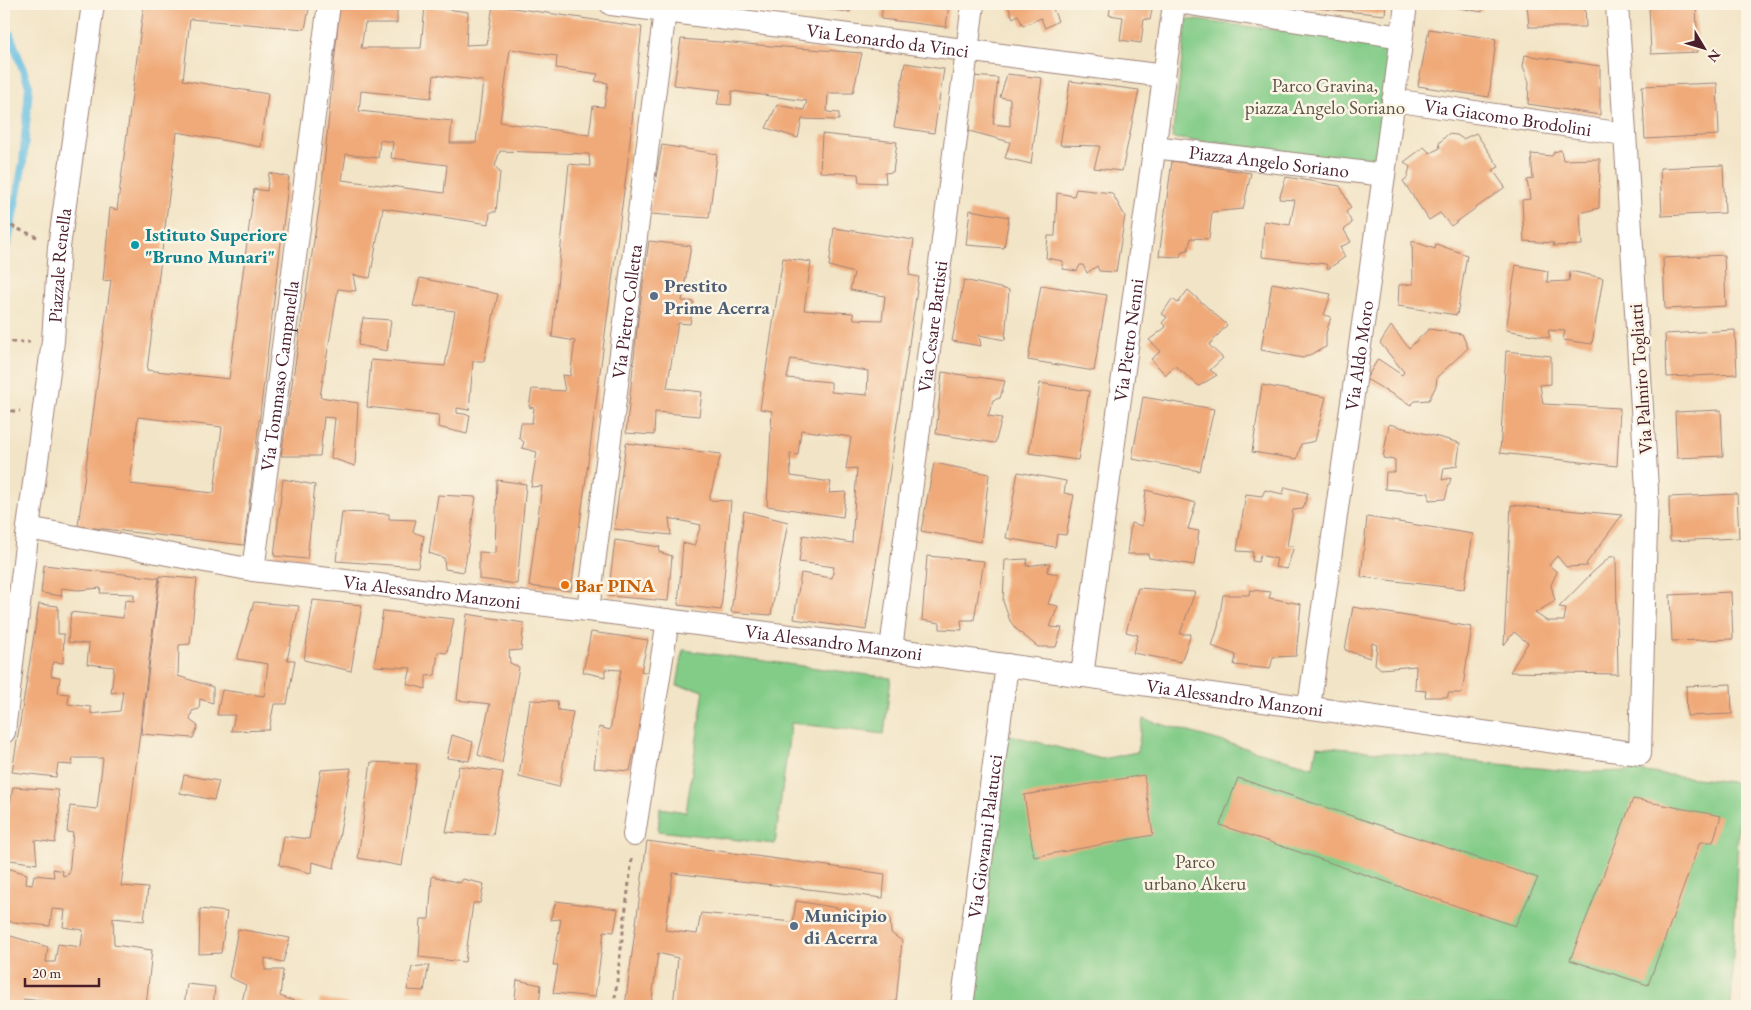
<svg xmlns="http://www.w3.org/2000/svg" width="1751" height="1010" font-family="'EB Garamond',serif">
<style>
.green{fill:#83cc88;stroke:#66765a}
.lines{fill:none;stroke-linecap:round;stroke-linejoin:round}
.stream{stroke:#65bee2;stroke-width:8}
.building{fill:#f0aa79;fill-rule:evenodd}
.street-casing{stroke:#9e8278;stroke-width:24}
.path{stroke:#9e8278;stroke-width:3;stroke-dasharray:4 4;stroke-linecap:butt}
.street{stroke:#fff;stroke-width:22}
.culture-dot{fill:#0f9aa8;stroke:#fcf5e5;stroke-width:2}
.service-dot{fill:#5c6f8a;stroke:#fcf5e5;stroke-width:2}
.food-dot{fill:#e8710a;stroke:#fcf5e5;stroke-width:2}
.labels{text-anchor:middle;stroke-width:5;stroke-linejoin:round;paint-order:stroke}
.street-label{font-size:19px;fill:#4a1f2b;stroke:#fcf5e5}
.park-label{font-size:19px;fill:#5b5347;stroke:#fcf5e5}
.culture-label{font-size:19px;font-weight:bold;fill:#0d838f;stroke:#fcf5e5;text-anchor:start}
.service-label{font-size:19px;font-weight:bold;fill:#4e5e75;stroke:#fcf5e5;text-anchor:start}
.food-label{font-size:19px;font-weight:bold;fill:#c56008;stroke:#fcf5e5;text-anchor:start}
</style>
<rect width="100%" height="100%" fill="#fcf5e5"/>
<filter id="ink" filterUnits="userSpaceOnUse"><feTurbulence type="fractalNoise" baseFrequency=".02" numOctaves="2"/><feDisplacementMap in="SourceGraphic" scale="10" xChannelSelector="R" yChannelSelector="G"/><feConvolveMatrix kernelMatrix="1 2 1 2 8 2 1 2 1" color-interpolation-filters="sRGB"/></filter>
<filter id="wash" filterUnits="userSpaceOnUse"><feTurbulence type="fractalNoise" baseFrequency=".0096" numOctaves="4" result="noise"/><feDisplacementMap in="SourceGraphic" scale="20" xChannelSelector="R" yChannelSelector="G"/><feGaussianBlur stdDeviation="1.12" result="paint"/><feColorMatrix in="noise" values="0 0 0 0 0 0 0 0 0 0 0 0 0 0 0 0 0 1.4 0 .05"/><feComposite in="paint" operator="in"/></filter>
<g filter="url(#wash)">
<rect width="100%" height="100%" fill="#f2e4c6"/>
<path class="green" d="M1187 19 1392 44 1377 163 1172 138Z
M683 650 891 678 884 734 791 723 775 844 658 831 660 808 686 812 704 690 677 686Z
M1143 719 1313 767 1317 746 1579 772 1635 771 1740 783 1731 1006H976L999 732 1102 759 1137 752Z"/>
<g class="lines">
<path class="stream" d="M4 28 10 34 29 86 23 163 8 242 4 251"/>
</g>
<g id="blocks">
<path class="building" d="M144 4H310L305 29 190 19 183 80 268 94 261 147 177 132 147 370 229 379 254 189 267 191 269 173 289 177 244 545 78 526 111 280 103 281 110 208 117 210ZM138 417 222 427 214 493 130 484Z
M340 4H397V23H365L361 48H421L425 6 468 12 466 45 487 44 493 5 642 27 627 168 571 591 529 586 542 486 531 487 537 452 522 448 524 442 519 438 521 423H532L534 408 529 407 532 389 565 391 562 375 570 376 575 341 552 337 569 164 590 166 589 154 500 151 495 166 500 172 496 212H490L489 224 383 208 370 278 353 275 356 291 338 289 320 397 358 403 355 466 331 458 335 418 324 417 320 456H281L321 195ZM510 49 557 56 556 68 598 74 595 81 608 83 604 107 593 106 589 135 500 122ZM434 75 483 81 476 143H450L452 121 359 111 361 91 431 98ZM380 140 393 142 391 158 447 165 444 193 342 180 346 154 378 158Z
M784 4H851L850 12 784 5Z
M883 4H949L946 27 881 19Z
M1007 4H1051L1058 21 1045 28 1041 18 1023 26 1018 15 1013 18Z
M1111 4H1153L1150 20 1144 19 1141 43 1120 40 1123 17 1109 15Z
M1308 4H1386L1385 15 1307 7Z
M1436 4H1483L1482 12Z
M1527 4H1585L1586 27H1529Z
M1685 4H1696L1698 52 1651 54 1649 5Z
M1429 29 1496 39 1489 97 1418 86Z
M681 39 862 53 853 93H828L827 112 839 113V120L802 119 798 138 766 128 777 105 804 110 807 101 732 91 731 105 717 104 721 90 674 85Z
M1525 55 1600 66V115L1528 104 1529 82 1523 66Z
M905 63 944 69 934 133 894 127Z
M1007 74 1042 78 1031 164 1005 158 1010 142 969 131 972 76 998 78 993 124 1010 126V99L1000 97Z
M1070 81 1139 90 1122 171 1094 168 1100 146 1060 145Z
M1717 83 1719 135 1645 139 1642 86Z
M1476 133 1499 167 1493 170 1505 187 1451 226 1440 213 1429 220 1403 181 1407 178 1410 167 1404 162 1424 147 1430 153 1440 148 1439 143 1448 134 1457 135 1463 139Z
M822 134 897 142 893 172 885 173 886 183 859 182 858 174 820 172Z
M662 145 717 154 709 218 649 214Z
M1561 150 1563 160 1600 159 1599 208 1580 213 1582 245 1553 246 1554 243 1524 241 1522 200 1530 199 1527 180 1533 179 1531 154 1552 156 1554 152Z
M1172 161 1251 173 1243 209 1212 212 1209 239 1191 238 1188 250 1182 251 1180 257 1159 256Z
M1723 165 1725 213 1662 216 1660 168Z
M1286 177 1340 186 1351 208 1346 212 1352 223 1344 230 1351 242 1340 247 1345 257 1328 269 1326 264 1262 257 1264 221 1290 225 1295 200 1279 199Z
M1076 189 1112 193 1125 216 1116 272 1099 271 1097 266 1087 273 1083 265H1080L1077 271 1063 269V261L1046 258 1048 236H1055L1057 193 1074 196Z
M970 210 1009 217 1004 248 966 245Z
M834 228 914 240 909 275 919 277 866 630 794 619 801 573 832 578 834 567 799 562 803 535 852 543 857 468 846 469 851 437 801 430 798 455 790 454 791 476 831 482 829 493 846 492 843 517 767 506 772 411 760 409 783 258 811 262 804 310 853 313 854 319 882 320 885 296 850 290 854 273 829 266ZM791 359 868 371 867 395 831 392V382L787 378Z
M649 241 691 246 682 301 694 302 690 324 678 323 667 388 702 392 699 416 655 412 654 435 626 433 638 320Z
M1412 241 1435 249 1436 244 1467 255 1457 315 1398 306 1399 285 1413 284Z
M1724 255 1726 306 1665 309 1663 258Z
M1516 265 1548 271 1547 282 1569 281 1570 271 1603 278 1592 344 1563 340 1565 331 1548 330 1550 338 1506 330Z
M420 278 498 294 484 361H473L469 410 457 408V413L470 415 467 434 438 427 439 415 367 407 371 360 445 366 455 311 413 306Z
M964 280 1009 290 1005 340 979 335 981 346 952 341Z
M1272 283 1331 294 1324 315 1331 317 1326 333V347L1303 358 1261 350Z
M1041 285 1107 295 1094 371 1028 360Z
M1188 290 1227 325 1209 345 1223 358 1210 370 1217 375 1199 386 1175 366 1166 375 1151 359 1161 351 1149 340 1166 327 1162 323 1167 317 1162 314 1172 299 1178 303Z
M363 318 391 320 387 351 358 345Z
M1391 326 1409 348 1429 329 1462 334 1468 348 1437 377 1436 386 1429 400 1415 401 1411 405 1366 379 1378 359 1402 375 1404 372 1380 343Z
M1735 330 1737 374 1667 377 1665 334Z
M1506 351 1551 356V384L1540 385 1543 404 1620 408 1617 466 1500 453Z
M942 372 1005 381 1000 398 993 400 988 416 1002 418 995 443 936 434Z
M1040 383 1089 391 1078 460 1029 453Z
M1262 385 1326 397 1315 441 1301 444 1297 459 1252 452Z
M1143 397 1214 409 1200 471 1132 459Z
M1721 410 1723 456 1677 458 1675 412Z
M1389 424 1460 443 1457 466 1444 468 1442 480 1451 478 1445 499 1429 500V493L1385 489 1386 472H1395V460L1383 458Z
M626 443 721 454 709 500 731 501 721 610 678 605 683 543 694 546 701 525 669 518 671 535 614 529Z
M934 463 989 474 981 542 921 531Z
M1018 472 1066 481 1064 493 1074 495 1066 535 1057 534 1055 547 1006 538Z
M283 479 315 485 307 559 274 556Z
M497 480 526 484 517 584 479 579V552L495 553Z
M1285 487 1308 493 1303 509 1293 510 1287 546H1294L1287 569 1275 567 1277 559 1260 555 1258 562 1252 561 1253 552 1237 551 1246 494 1262 496 1265 490 1283 494Z
M1146 490 1196 503 1188 529 1199 531 1194 565 1149 558 1148 554H1127L1131 523 1142 526Z
M1737 494 1739 538 1670 541 1669 497Z
M438 495 476 497 464 572 445 569 444 558 429 553Z
M1511 505 1622 515 1586 564 1588 566 1566 567 1557 556 1549 565 1557 572 1551 585 1555 601 1535 613 1547 621H1564L1566 608 1559 607 1592 573 1610 557 1616 556 1618 674 1510 672 1528 643 1514 632 1504 645Z
M744 511 788 522 771 615 731 612Z
M342 512 389 514V519L416 520 413 532 424 536 418 567 336 561Z
M1367 517 1473 534 1464 589 1361 577Z
M615 540 660 547 659 552 672 556 668 601 608 596Z
M927 556 984 561 974 620H961L962 630 940 629V623L922 620Z
M1028 559 1026 566 1050 563 1047 572 1059 574 1048 604 1058 606 1050 627 1062 628 1056 647H1038L1016 629 1010 621 1003 601 1005 560Z
M44 565 159 578 121 886 148 888 144 921 113 918 114 945 152 950 146 1006H87L24 999 23 1006H4V934L48 947 46 962H55L58 944 81 947 83 930 63 927 65 910 52 909 50 926 4 921V867L27 874 26 884 32 885 34 875 54 877 53 869 62 871 63 876 69 874 73 833 67 832 70 806 97 809 103 758H73L72 765 58 764 56 777 12 772 39 604 58 606V634H64L63 663 53 662 51 676 60 677 58 693 69 694 68 704 91 707V714L120 711 123 691 111 693 114 667 87 664 89 644 68 642 71 612 123 618 125 600 134 601V594L100 593 101 588 78 590 61 588 62 596 41 593Z
M160 576 197 579 190 644 179 645 178 676 213 687V703L200 699 199 709 192 711 190 720 198 726 193 738 141 734Z
M1138 588 1195 592 1180 634H1191L1181 662 1133 653 1138 635 1126 632Z
M1250 590 1271 592 1269 598 1301 604 1296 656 1273 657 1270 669 1234 665 1236 655 1212 646 1218 627 1223 595H1249Z
M1731 592 1733 639 1672 641 1670 595Z
M313 600 362 605 351 671 304 660Z
M254 602 299 606 287 660H295L287 704H274L269 730 231 731 235 715H217L222 690 264 696 268 664 237 659Z
M1353 607 1472 627 1462 693H1448V697H1425L1426 691 1415 690 1416 666 1381 669 1375 664 1377 645 1372 643 1370 658 1345 650Z
M383 611 454 619 447 653 438 652 435 675 426 676V689L407 684 411 668 374 666Z
M467 614 524 623 521 650 509 651 510 663 519 667 502 763 478 755 490 704 457 700Z
M591 632 648 640 641 671 649 673 639 747H635L630 771 594 768 599 727 610 730 621 670 605 669V677L583 672Z
M1731 684 1732 714 1687 716 1686 686Z
M530 700 557 701 558 710 573 712 559 787 519 777Z
M452 735 473 742 469 761 447 758Z
M371 762 417 764 402 866 358 858Z
M459 766 503 772 493 835 446 832Z
M351 768 334 868 312 862 311 873 279 865 284 836 309 839 321 770Z
M184 775 219 781 214 800 180 793Z
M1144 775 1153 835 1034 857 1024 795Z
M1238 778 1538 878 1515 926 1220 825Z
M13 787 58 790 59 812 55 843 35 840 37 864 4 859V839Z
M1633 799 1721 816 1713 842H1700L1648 985 1570 960Z
M647 841 885 874 883 898 673 873 665 930 697 934 701 913 793 922 796 901 890 917 891 933 902 941 896 1002H888L887 1006H673L678 958 658 953 651 1006H625Z
M432 876 460 883 463 879 484 884 480 903H473L465 962 419 957 421 919H429Z
M556 901 618 909 614 932 604 931 595 997 553 993 558 965H553L561 919 550 920Z
M200 909 227 912 221 953 199 954Z
M238 929 290 938 283 962 265 958V970H283L280 996 309 1006H241L246 985 229 977Z
M429 965 424 991 407 990 412 967Z
M517 980 541 985 539 1006H514Z
M187 984 215 987 213 1006H184Z
M320 999 349 1004V1006H319Z
M409 1002 443 1005V1006H408Z"/>
</g>
</g>
<g filter="url(#ink)">
<use href="#blocks" fill-opacity="0" stroke="#9e8278" stroke-width="1"/>
<g class="lines">
<g class="street-casing">
<g id="street">
<path id="s1" d="M611 4 1164 76"/>
<path d="M1190 4 1401 37"/>
<path id="s2" d="M1393 100 1624 134"/>
<path id="s3" d="M1154 147 1384 175"/>
<path id="s4" d="M28 528 253 570 588 610 891 649 1640 754 1647 489 1617 4"/>
<path id="s5" d="M253 570 329 4"/>
<path id="s6" d="M588 610 665 11"/>
<path id="s7" d="M891 649 973 4"/>
<path id="s8" d="M1082 676 1174 4"/>
<path id="s9" d="M1309 707 1384 175 1406 4"/>
<path id="s10" d="M4 732 28 528 53 341 59 247 93 4"/>
<path d="M634 835 668 620"/>
<path id="s11" d="M962 1006 1007 665"/>
</g>
</g>
<path class="path" d="M4 223 37 237
M4 345 9 342H30
M4 407 12 411H20
M614 1006 632 858"/>
<use href="#street" class="street"/>
</g>
</g>
<circle class="culture-dot" cx="135" cy="245" r="5"/>
<g class="service-dot">
<circle cx="654" cy="296" r="5"/>
<circle cx="794" cy="926" r="5"/>
</g>
<circle class="food-dot" cx="565" cy="585" r="5"/>
<g class="labels">
<g class="street-label">
<text dy="7" stroke="none"><textPath href="#s1" startOffset="279">Via Leonardo da Vinci</textPath></text>
<text dy="7" stroke="none"><textPath href="#s2" startOffset="116">Via Giacomo Brodolini</textPath></text>
<text dy="7" stroke="none"><textPath href="#s3" startOffset="116">Piazza Angelo Soriano</textPath></text>
<text dy="7" stroke="none"><textPath href="#s10" startOffset="470">Piazzale Renella</textPath></text>
<text dy="7" stroke="none"><textPath href="#s6" startOffset="301">Via Pietro Colletta</textPath></text>
<text dy="7" stroke="none"><textPath href="#s7" startOffset="325">Via Cesare Battisti</textPath></text>
<text dy="7" stroke="none"><textPath href="#s8" startOffset="339">Via Pietro Nenni</textPath></text>
<text dy="7" stroke="none"><textPath href="#s9" startOffset="355">Via Aldo Moro</textPath></text>
<text dy="7" stroke="none"><textPath href="#s5" startOffset="196">Via Tommaso Campanella</textPath></text>
<text transform="translate(1640 379) rotate(-94)" y="7">Via Palmiro Togliatti</text>
<text dy="7" stroke="none"><textPath href="#s4" startOffset="409">Via Alessandro Manzoni</textPath></text>
<text dy="7" stroke="none"><textPath href="#s4" startOffset="814">Via Alessandro Manzoni</textPath></text>
<text dy="7" stroke="none"><textPath href="#s4" startOffset="1219">Via Alessandro Manzoni</textPath></text>
<text dy="7" stroke="none"><textPath href="#s11" startOffset="171">Via Giovanni Palatucci</textPath></text>
</g>
<g class="park-label">
<text x="1325" y="92">Parco Gravina,<tspan x="1325" dy="22">piazza Angelo Soriano</tspan></text>
<text x="1195" y="868">Parco<tspan x="1195" dy="22">urbano Akeru</tspan></text>
</g>
<g class="culture-label">
<text x="145" y="241">Istituto Superiore<tspan x="145" dy="22">"Bruno Munari"</tspan></text>
</g>
<g class="service-label">
<text x="664" y="292">Prestito<tspan x="664" dy="22">Prime Acerra</tspan></text>
<text x="804" y="922">Municipio<tspan x="804" dy="22">di Acerra</tspan></text>
</g>
<g class="food-label">
<text x="575" y="592">Bar PINA</text>
</g>
</g>
<rect width="1751" height="1010" fill="none" stroke="#fcf5e5" stroke-width="20"/>
<g transform="translate(1704 48) rotate(128)" stroke="#fcf5e5" stroke-width="4" paint-order="stroke">
<path d="M0-4L9 19L0 12L-9 19Z" fill="#4a1f2b"/>
<text y="-8" font-size="14" font-weight="bold" text-anchor="middle" fill="#4a1f2b">N</text>
</g>
<path d="M25 978v8h74v-8" fill="none" stroke="#4a1f2b" stroke-width="2.5"/>
<text x="32" y="978" font-size="15" fill="#4a1f2b" stroke="#fcf5e5" stroke-width="4" paint-order="stroke">20 m</text>
</svg>
